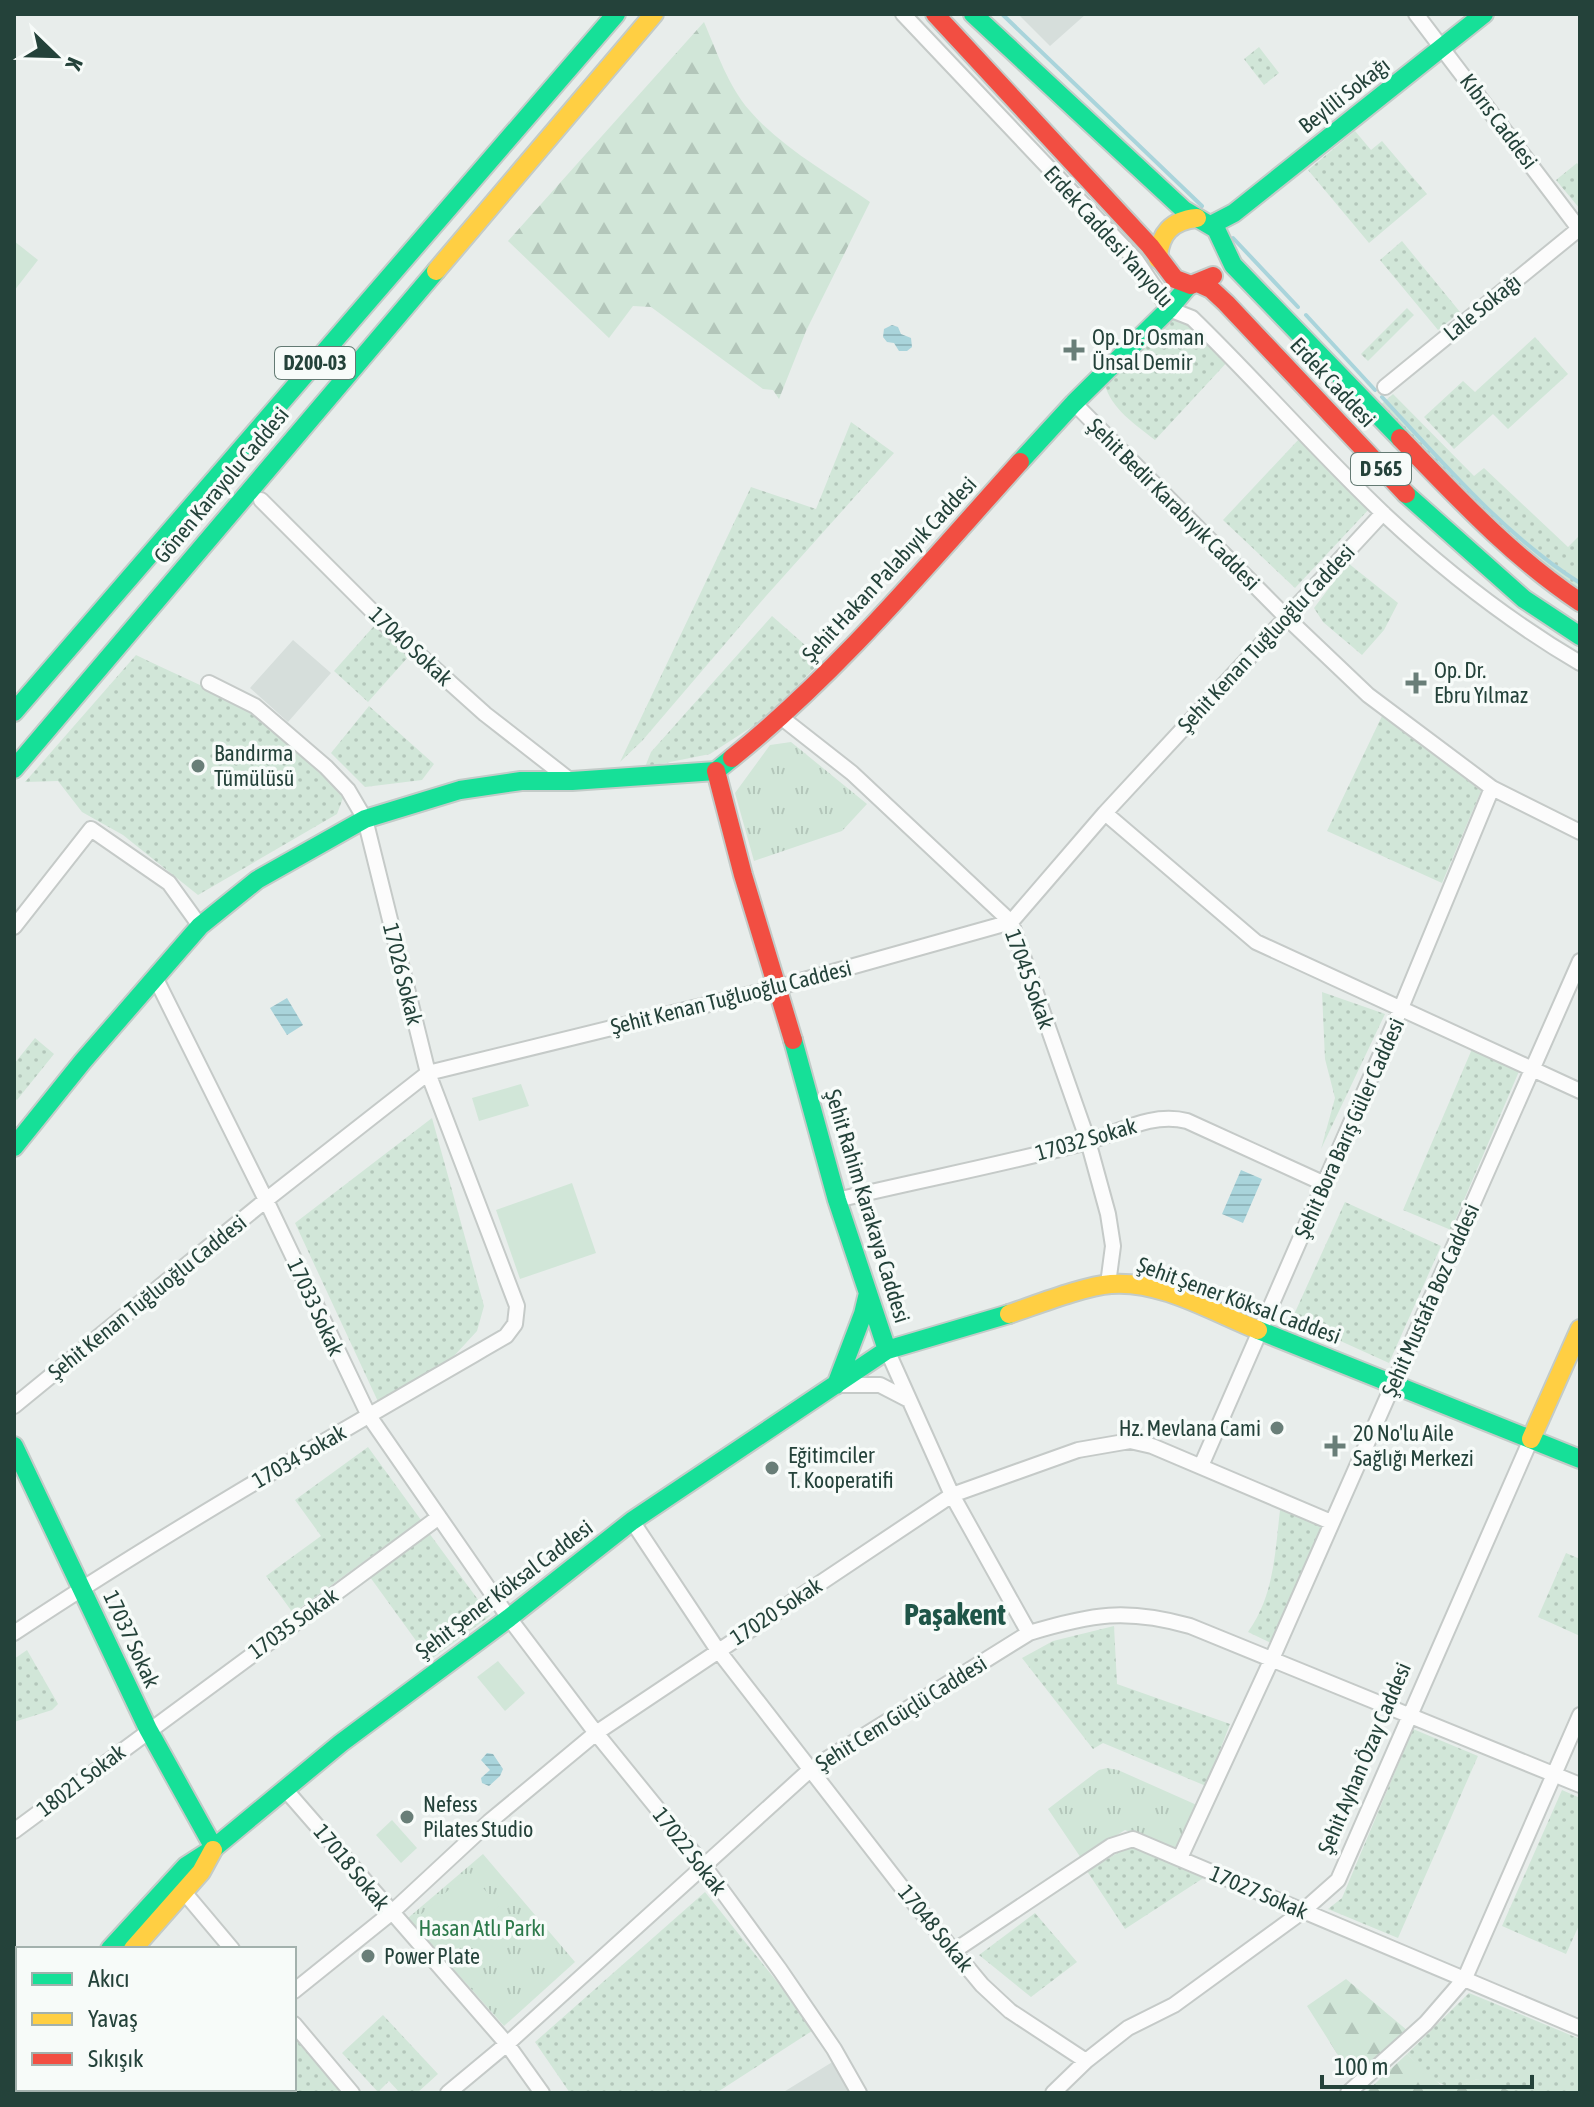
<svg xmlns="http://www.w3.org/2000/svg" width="1594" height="2107" font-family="'Asap Condensed',sans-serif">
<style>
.built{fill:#d6dedb}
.grass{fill:url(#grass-dots)}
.forest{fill:url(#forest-firs)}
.park{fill:url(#park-tufts)}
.garden{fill:#d1e6d8}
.water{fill:url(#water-rules)}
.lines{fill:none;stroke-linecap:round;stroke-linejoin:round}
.stream{stroke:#a9d4db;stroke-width:4}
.street-casing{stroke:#c5cac8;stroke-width:18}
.fast-casing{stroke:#c3cbc8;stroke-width:22}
.slow-casing{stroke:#c3cbc8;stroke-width:22}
.jam-casing{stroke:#c3cbc8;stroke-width:22}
.street{stroke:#fcfcfc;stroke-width:14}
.fast{stroke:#16e098;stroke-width:18}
.slow{stroke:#ffcf43;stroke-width:18}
.jam{stroke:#f24e42;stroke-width:18}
.poi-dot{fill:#697e78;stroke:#f7fbf9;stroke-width:3}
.labels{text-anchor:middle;stroke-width:7;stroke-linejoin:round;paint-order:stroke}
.shield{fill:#f7fbf9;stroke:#637a73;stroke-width:2}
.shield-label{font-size:20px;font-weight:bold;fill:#24423a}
.street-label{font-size:22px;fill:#24423a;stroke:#f7fbf9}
.poi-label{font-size:22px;fill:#24423a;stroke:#f7fbf9;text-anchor:start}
.park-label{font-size:22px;fill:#2d7a4b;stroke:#f7fbf9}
.district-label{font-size:30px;font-weight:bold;fill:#1f5548;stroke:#f7fbf9}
</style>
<defs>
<pattern id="grass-dots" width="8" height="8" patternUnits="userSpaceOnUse" patternTransform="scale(2)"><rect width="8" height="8" fill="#d1e6d8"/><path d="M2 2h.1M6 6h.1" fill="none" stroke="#b3c6ba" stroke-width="1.8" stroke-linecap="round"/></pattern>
<pattern id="forest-firs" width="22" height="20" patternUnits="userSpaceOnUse" patternTransform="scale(2)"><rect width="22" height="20" fill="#d1e6d8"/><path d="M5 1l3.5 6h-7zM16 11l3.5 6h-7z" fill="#b3c6ba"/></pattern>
<pattern id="park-tufts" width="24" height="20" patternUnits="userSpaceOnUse" patternTransform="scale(2)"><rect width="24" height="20" fill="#d1e6d8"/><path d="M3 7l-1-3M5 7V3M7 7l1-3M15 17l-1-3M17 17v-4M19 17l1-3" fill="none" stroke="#b3c6ba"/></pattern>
<pattern id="water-rules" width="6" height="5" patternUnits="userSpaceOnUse" patternTransform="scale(2)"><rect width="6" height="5" fill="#a9d4db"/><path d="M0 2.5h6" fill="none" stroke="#91b7bd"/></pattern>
</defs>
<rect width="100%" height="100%" fill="#e8edeb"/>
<path class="built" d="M1018 14H1086L1050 46Z
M293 640 331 673 288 722 250 688Z
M834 2061 855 2093H782Z"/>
<path class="grass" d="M1259 47 1279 73 1264 85 1244 59Z
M1355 131 1371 150 1382 141 1427 194 1369 243 1308 170Z
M1577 163 1580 167V209L1556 180Z
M1402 241 1460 312 1438 330 1380 260Z
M1407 308 1414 315 1368 361 1361 354Z
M1169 313 1191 320 1230 359 1155 440C1136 425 1110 408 1105 384Z
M1535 337 1568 374 1508 429 1493 414 1454 449 1424 417 1463 381 1475 392Z
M1393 394 1474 476 1484 468 1568 547 1580 535V595L1541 568 1378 407Z
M851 422 894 453 766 596 642 741 620 762 751 487 816 509Z
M1299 439 1371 507 1295 588 1223 520Z
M1348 563 1398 603 1384 630 1362 655 1323 622 1314 608Z
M772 616 822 660 770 715 710 754 645 767 651 752Z
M374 626 409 656 368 702 334 671Z
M136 655C170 672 209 687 241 707 273 728 319 768 343 798L337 814 198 895 123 835 82 812 58 781 25 782Z
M369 706 434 764 422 780 365 787 331 753Z
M1383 714 1481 791 1442 883 1327 831Z
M1322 992 1385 1014 1321 1149 1335 1098 1325 1059Z
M35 1038 54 1054 17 1100 14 1098V1064Z
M1472 1049 1520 1069 1451 1230 1403 1210Z
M432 1118 484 1306 477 1331 454 1356 381 1408 295 1223Z
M1345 1202 1441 1246 1389 1363 1292 1319Z
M368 1447 421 1520 293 1613 266 1576 321 1536 295 1500Z
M1280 1510 1323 1526 1271 1643 1248 1632C1274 1596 1275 1553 1280 1510Z
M429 1533 490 1616 430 1660 370 1577Z
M1566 1553 1580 1559V1636L1538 1617Z
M1114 1626 1117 1684 1230 1724 1206 1786 1103 1743 1093 1749 1022 1658 1053 1641Z
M27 1650 58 1704 52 1710 14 1722V1659Z
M1413 1729 1478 1756 1398 1938 1328 1909 1342 1898Z
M1562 1790 1580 1798V1923L1566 1954 1502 1926Z
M1126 1848H1140L1205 1877 1125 1929 1087 1871Z
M705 1892 815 2029 716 2093H570L535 2042Z
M1035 1913 1077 1962 1031 1997 979 1955Z
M1469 1993 1580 2039V2093H1512L1477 2079C1442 2098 1432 2077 1407 2054Z
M383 2015 438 2074 417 2093H400L389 2081 378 2092 342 2053Z
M294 2030 346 2093H260L259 2089H294Z"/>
<path class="forest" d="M704 22C717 52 728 86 750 111 782 148 830 174 870 202L806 331 779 399 773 390 763 389 651 307 633 306 609 338 508 241Z
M1346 1979 1408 2031 1353 2079 1307 2006Z
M1407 2054 1443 2087 1456 2088 1477 2079 1494 2082 1512 2093H1365Z"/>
<path class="park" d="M791 742 867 804 842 831 754 861 735 793 770 745Z
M1107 1768 1118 1770 1199 1806 1177 1849 1125 1830 1081 1858 1048 1809 1099 1770Z
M483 1854 575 1962 504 2026 408 1918Z"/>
<path class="garden" d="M14 241 38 260 14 291Z
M521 1084 529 1106 479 1121 472 1098Z
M572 1183 596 1253 520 1279 496 1210Z
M498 1661 525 1693 505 1711 477 1677Z
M392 1820 417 1848 401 1863 376 1835Z
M469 1872 499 1906 447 1951 418 1917Z"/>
<path class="water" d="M892 325 898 327 901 334 911 338 912 347 907 351H899L894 343 887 342 883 337 884 329Z
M287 998 303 1025 287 1035 270 1008Z
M1241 1170 1262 1179 1243 1223 1222 1214Z
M487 1753 493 1754 503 1769 500 1776 489 1786 482 1783 481 1778 490 1770 481 1760Z"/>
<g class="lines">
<path class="stream" d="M1002 14 1202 206
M1233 238 1298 307
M1306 315 1375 390
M1382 397C1441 461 1506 537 1580 583"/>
<g class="street-casing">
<path id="street" d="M903 14 1136 260 1169 309 1192 318C1258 382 1318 452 1385 515 1445 571 1510 622 1580 663
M1416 14 1580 230
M1385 387 1580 228
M1074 403 1286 617 1368 695 1492 788 1580 832
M261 500 388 627 485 714 571 781
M782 718 852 773 1011 922 1088 1141 1108 1214 1113 1246 1108 1284
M1105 813 1256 942 1580 1091
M14 927 91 829 169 883 200 926
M155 977 266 1200 369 1416 509 1618 596 1733 704 1866 780 1970 834 2049 859 2093
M837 1200C920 1180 1005 1164 1087 1142 1120 1132 1152 1112 1187 1121L1325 1184
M887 1350 952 1495 1029 1633
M836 1385H880L909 1400
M14 1406 266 1200 428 1073 779 987 1011 922 1105 813 1383 513
M1201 1466 1401 1008 1492 788
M632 1521 717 1649 914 1903 982 1985 1010 2011 1086 2061
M14 1633C174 1527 340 1432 506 1336L515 1324 517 1306 428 1073 365 819 348 790 326 767 255 706 209 683
M284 1788 507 2044 542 2093
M14 1831 439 1517
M1180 1858 1271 1661 1580 961
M184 1892 232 1949
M954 1951 1111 1846 1133 1839 1580 2028
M294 1991 391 1913 489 1822 596 1733 952 1495 1078 1450 1130 1441 1152 1446 1331 1522
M294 2024 352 2093
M448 2093 507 2044 811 1769 1029 1633C1092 1614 1126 1608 1190 1626L1580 1785
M1053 2093 1086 2061 1128 2028 1174 2005 1303 1911 1338 1880 1531 1439
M1348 2093 1426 2023 1465 1978 1580 1715"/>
</g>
<g class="fast-casing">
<path id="fast" d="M973 14 1184 210 1216 229 1233 265 1400 438
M1211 225 1234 213 1484 14
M1020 462 1074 403 1169 309 1189 285
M1406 494 1524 599 1580 636
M14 712 616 14
M14 769 436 271
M793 1040 837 1200 887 1350
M14 1147 83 1061 200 926 257 880 365 819 460 790 521 781H572L716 771 732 758
M1258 1330 1580 1459
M836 1385 863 1314 868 1293
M14 1446 148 1729 214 1848
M110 1949 186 1866 214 1848 341 1743 509 1618 632 1521 887 1350 1009 1314
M97 2089 99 2093
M121 2089 124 2093"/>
</g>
<g class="slow-casing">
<path id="slow" d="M1158 259C1159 234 1172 220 1197 218
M436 271 654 14
M1009 1314C1036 1305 1084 1286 1111 1284 1161 1280 1213 1312 1258 1330
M1531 1439 1580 1329
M133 1949 201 1872 213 1850"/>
</g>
<g class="jam-casing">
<path id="jam" d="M935 14 1150 246 1175 279 1191 285 1213 276
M1200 284 1211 289 1226 303 1406 494
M1400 438C1457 497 1511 556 1580 602
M732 758C839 672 928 564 1020 462
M716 771 743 875 793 1040
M14 2034 18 2031"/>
</g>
<use href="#street" class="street"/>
<use href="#fast" class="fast"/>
<use href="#slow" class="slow"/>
<use href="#jam" class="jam"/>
</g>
<g class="poi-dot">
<path d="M1070 338h8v8h8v8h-8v8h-8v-8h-8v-8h8z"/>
<path d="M1412 671h8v8h8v8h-8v8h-8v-8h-8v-8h8z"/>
<circle cx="198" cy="766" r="8"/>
<circle cx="1277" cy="1428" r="8"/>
<path d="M1331 1434h8v8h8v8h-8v8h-8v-8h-8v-8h8z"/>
<circle cx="772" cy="1468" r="8"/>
<circle cx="407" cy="1817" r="8"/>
<circle cx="368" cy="1956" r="8"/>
</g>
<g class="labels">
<g class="shield">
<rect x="275" y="347" width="80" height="32" rx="6"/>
<rect x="1351" y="453" width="60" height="32" rx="6"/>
</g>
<g class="shield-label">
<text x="315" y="370">D200-03</text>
<text x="1381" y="476">D 565</text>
</g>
<g class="street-label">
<text transform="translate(1344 95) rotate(-38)" y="8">Beylili Sokağı</text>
<text transform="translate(1499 121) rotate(53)" y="8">Kıbrıs Caddesi</text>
<text transform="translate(1109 236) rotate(48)" y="8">Erdek Caddesi Yanyolu</text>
<text transform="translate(1482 307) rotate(-39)" y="8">Lale Sokağı</text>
<text transform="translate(1333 382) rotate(47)" y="8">Erdek Caddesi</text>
<text transform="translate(221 485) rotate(-50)" y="8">Gönen Karayolu Caddesi</text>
<text transform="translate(1174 504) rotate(45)" y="8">Şehit Bedir Karabıyık Caddesi</text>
<text transform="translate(889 569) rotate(-47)" y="8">Şehit Hakan Palabıyık Caddesi</text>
<text transform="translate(1266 638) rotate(-47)" y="8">Şehit Kenan Tuğluoğlu Caddesi</text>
<text transform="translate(411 646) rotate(43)" y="8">17040 Sokak</text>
<text transform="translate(403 974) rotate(76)" y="8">17026 Sokak</text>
<text transform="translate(1030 979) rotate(70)" y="8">17045 Sokak</text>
<text transform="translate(731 997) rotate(-14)" y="8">Şehit Kenan Tuğluoğlu Caddesi</text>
<text transform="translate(1349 1128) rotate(-66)" y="8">Şehit Bora Barış Güler Caddesi</text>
<text transform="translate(1086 1139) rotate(-16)" y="8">17032 Sokak</text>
<text transform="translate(868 1206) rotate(73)" y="8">Şehit Rahim Karakaya Caddesi</text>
<text transform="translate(147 1297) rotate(-39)" y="8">Şehit Kenan Tuğluoğlu Caddesi</text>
<text transform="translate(1239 1300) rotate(20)" y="8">Şehit Şener Köksal Caddesi</text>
<text transform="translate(1430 1300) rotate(-66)" y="8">Şehit Mustafa Boz Caddesi</text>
<text transform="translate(316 1307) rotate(65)" y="8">17033 Sokak</text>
<text transform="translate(299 1456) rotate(-30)" y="8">17034 Sokak</text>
<text transform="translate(504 1589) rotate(-37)" y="8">Şehit Şener Köksal Caddesi</text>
<text transform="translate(776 1611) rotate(-33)" y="8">17020 Sokak</text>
<text transform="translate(293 1623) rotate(-36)" y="8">17035 Sokak</text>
<text transform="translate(132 1639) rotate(65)" y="8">17037 Sokak</text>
<text transform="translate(901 1713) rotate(-32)" y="8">Şehit Cem Güçlü Caddesi</text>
<text transform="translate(1364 1758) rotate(-67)" y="8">Şehit Ayhan Özay Caddesi</text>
<text transform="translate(81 1780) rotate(-37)" y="8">18021 Sokak</text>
<text transform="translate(690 1851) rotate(52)" y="8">17022 Sokak</text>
<text transform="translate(352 1867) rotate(50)" y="8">17018 Sokak</text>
<text transform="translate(1259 1892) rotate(23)" y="8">17027 Sokak</text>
<text transform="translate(936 1928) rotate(51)" y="8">17048 Sokak</text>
</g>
<g class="poi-label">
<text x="1092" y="345">Op. Dr. Osman<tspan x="1092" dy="25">Ünsal Demir</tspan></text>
<text x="1434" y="678">Op. Dr.<tspan x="1434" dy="25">Ebru Yılmaz</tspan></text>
<text x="214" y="761">Bandırma<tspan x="214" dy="25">Tümülüsü</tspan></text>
<text x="1261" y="1436" text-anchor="end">Hz. Mevlana Cami</text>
<text x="1353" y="1441">20 No'lu Aile<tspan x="1353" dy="25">Sağlığı Merkezi</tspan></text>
<text x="788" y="1463">Eğitimciler<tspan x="788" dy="25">T. Kooperatifi</tspan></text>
<text x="423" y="1812">Nefess<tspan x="423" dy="25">Pilates Studio</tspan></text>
<text x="384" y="1964">Power Plate</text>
</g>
<g class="park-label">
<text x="482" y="1936">Hasan Atlı Parkı</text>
</g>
<g class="district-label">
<text x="955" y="1625">Paşakent</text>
</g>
</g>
<rect width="1594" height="2107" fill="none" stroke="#24423a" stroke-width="32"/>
<rect x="16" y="1947" width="280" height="144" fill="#f7fbf9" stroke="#a3b1ad" stroke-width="2"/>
<rect x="32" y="1973" width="40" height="12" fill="#16e098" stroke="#a3b1ad" stroke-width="2"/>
<text x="88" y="1987" font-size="24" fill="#24423a">Akıcı</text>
<rect x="32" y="2013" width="40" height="12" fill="#ffcf43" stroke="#a3b1ad" stroke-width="2"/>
<text x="88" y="2027" font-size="24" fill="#24423a">Yavaş</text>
<rect x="32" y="2053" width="40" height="12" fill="#f24e42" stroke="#a3b1ad" stroke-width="2"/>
<text x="88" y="2067" font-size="24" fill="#24423a">Sıkışık</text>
<g transform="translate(56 56) rotate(113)" stroke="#f7fbf9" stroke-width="6" paint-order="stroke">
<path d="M0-6L14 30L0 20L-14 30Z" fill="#24423a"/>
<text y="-12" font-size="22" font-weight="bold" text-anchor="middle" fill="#24423a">K</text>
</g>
<path d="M1322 2075v12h210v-12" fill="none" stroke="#24423a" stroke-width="4"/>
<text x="1334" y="2075" font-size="24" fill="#24423a" stroke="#f7fbf9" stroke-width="6" paint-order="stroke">100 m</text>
</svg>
